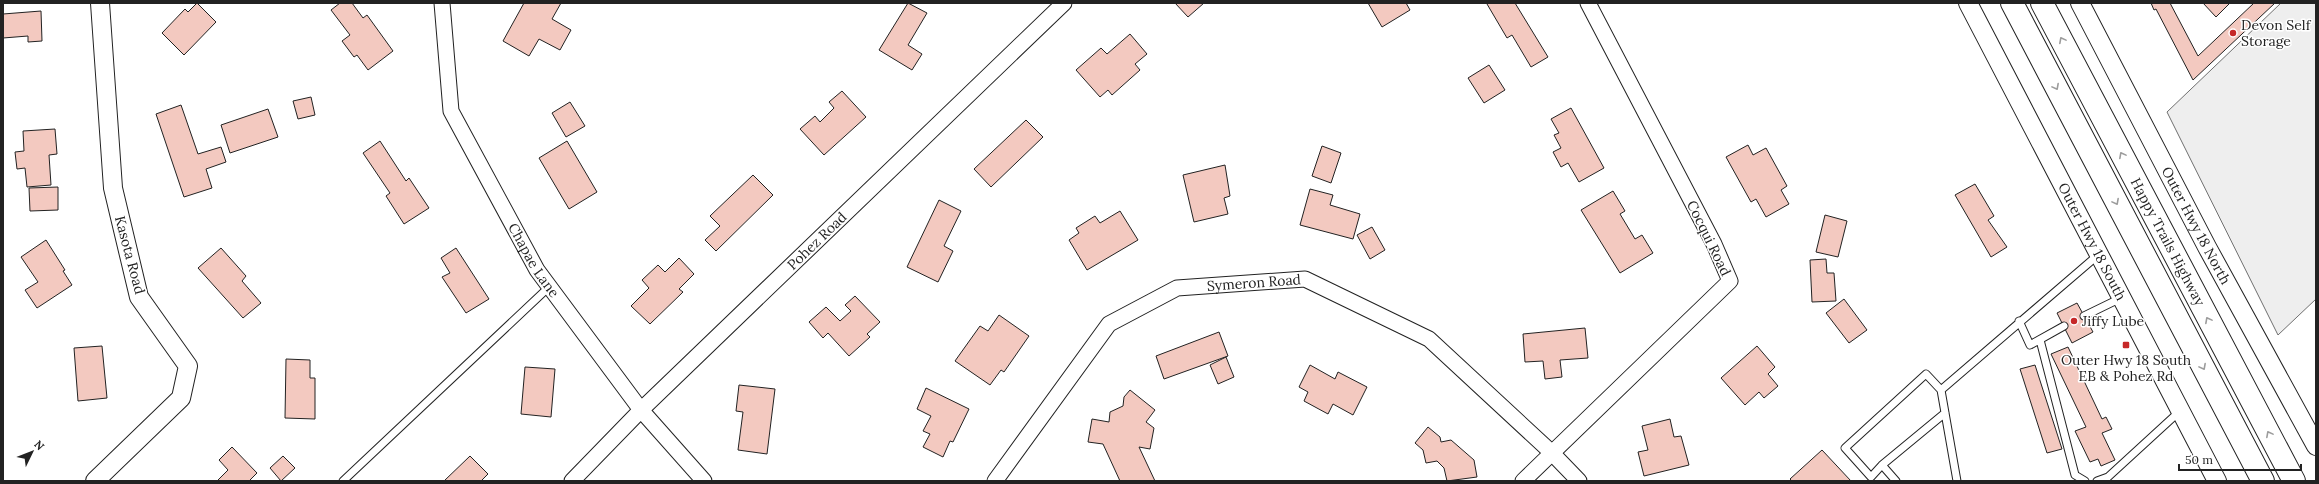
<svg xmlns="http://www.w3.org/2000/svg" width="2319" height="484" font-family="Lora,serif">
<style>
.green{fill:#eee;stroke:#6f6f6f}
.building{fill:#f3c9c0;stroke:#222}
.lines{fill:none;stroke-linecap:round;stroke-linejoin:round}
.service-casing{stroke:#222;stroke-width:9}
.minor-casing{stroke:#222;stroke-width:17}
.tertiary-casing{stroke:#222;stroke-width:20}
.primary-casing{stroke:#222;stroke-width:24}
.service{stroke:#fff;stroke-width:7}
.minor{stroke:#fff;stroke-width:15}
.tertiary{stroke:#fff;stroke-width:18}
.primary{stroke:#fff;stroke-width:22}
.oneway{stroke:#9c9c9c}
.poi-dot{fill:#c62828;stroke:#fff;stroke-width:1.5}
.labels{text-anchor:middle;stroke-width:3;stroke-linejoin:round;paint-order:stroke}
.poi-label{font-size:14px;fill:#222;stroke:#fff;text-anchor:start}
.street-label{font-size:14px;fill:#222;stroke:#fff}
</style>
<rect width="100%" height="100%" fill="#fff"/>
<path class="green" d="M2281 3H2316V299L2278 335 2167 112Z"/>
<path class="building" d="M197 3 216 22 184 55 162 33 185 9 188 12Z
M340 3H352L363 18 367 15 393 51 368 70 357 55 354 57 342 41 350 35 331 10Z
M524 3H561L552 19 571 30 560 50 539 39 529 56 503 41Z
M908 3 927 13 908 45 922 54 912 70 879 50Z
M1175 3H1204L1188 17Z
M1368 3H1406L1410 10 1382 27Z
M1488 3H1515L1548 57 1531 67 1512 35 1507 38 1487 4Z
M2151 3H2170L2198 56 2254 3H2275L2193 80 2156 9 2154 10Z
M2203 3H2230L2216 17Z
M41 11 42 41 28 42V36L3 38V52V14Z
M1130 34 1147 54 1135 64 1140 70 1112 95 1108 90 1100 97 1076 70 1101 48 1107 54Z
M1489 65 1505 90 1484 103 1468 78Z
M842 91 866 117 824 155 800 129 815 116 820 122 834 108 829 102Z
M311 97 315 115 298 119 293 101Z
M570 102 585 126 566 137 552 113Z
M181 105 198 154 221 147 226 162 206 169 212 188 184 197 156 114Z
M1571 108 1604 168 1579 182 1568 163 1561 167 1553 152 1561 148 1554 135 1559 133 1551 119Z
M268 109 278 137 230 153 221 125Z
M1026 120 1043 137 991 187 974 169Z
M55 129 57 154 49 155 51 185 27 187 25 168 17 169 15 152 24 151 23 131Z
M380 141 406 181 409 178 429 208 404 224 386 196 390 193 363 153Z
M567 141 597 192 569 209 539 158Z
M1748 145 1753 155 1766 148 1787 186 1781 190 1789 204 1766 217 1756 199 1751 202 1726 157Z
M1322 146 1341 153 1331 183 1312 176Z
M1225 165 1230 196 1224 198 1228 214 1194 222 1183 175Z
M753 175 773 195 716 251 705 240 720 226 710 216Z
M1975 184 1994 216 1988 220 2007 247 1991 257 1955 195Z
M58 187V210L30 211 29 188Z
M1310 189 1333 195 1330 205 1360 214 1353 239 1300 225Z
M1613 191 1625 211 1620 214 1635 239 1642 235 1653 253 1620 273 1581 210Z
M939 200 961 211 944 246 953 251 938 282 907 267Z
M1120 211 1138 240 1087 270 1069 240 1079 233 1076 228 1095 216 1100 223Z
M1825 215 1847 221 1838 257 1816 252Z
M1372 227 1385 250 1370 259 1357 235Z
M46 240 65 270 63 271 72 285 37 308 25 290 38 282 21 257Z
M221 248 246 276 242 281 261 303 243 318 198 268Z
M456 248 489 299 466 313 442 277 450 273 441 258Z
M679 258 694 274 679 289 683 292 650 324 631 306 649 288 642 280 658 265 665 272Z
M1826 259 1827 273H1834L1836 301 1812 302 1810 260Z
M855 296 880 322 867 334 870 337 849 356 828 333 823 338 809 322 826 307 840 321 851 311 845 305Z
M1844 299 1867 330 1849 343 1826 313Z
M2077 303 2093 332 2072 343 2057 313Z
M999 315 1029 336 1004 372 1001 370 990 385 955 361 980 326 988 331Z
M1585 328 1588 358 1560 360 1562 377 1545 379 1543 361 1525 362 1523 334Z
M1219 332 1228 356 1164 379 1156 356Z
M102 346 107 398 78 401 74 348Z
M1757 346 1775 367 1768 374 1778 386 1764 398 1759 392 1745 405 1721 378Z
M2068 347 2102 419 2106 417 2112 429 2102 433 2115 460 2101 466 2098 459 2090 462 2075 431 2086 427 2051 354Z
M1226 357 1234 377 1218 384 1210 365Z
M286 359 310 360V378H315V419L285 418Z
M1310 365 1335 379 1338 372 1367 387 1353 415 1333 404 1328 414 1304 401 1308 392 1299 387Z
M2035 365 2062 449 2047 453 2020 369Z
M525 367 555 369 551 417 521 414Z
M739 385 775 389 767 454 738 450 743 412 736 411Z
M926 388 969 409 953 442 950 441 943 457 923 447 930 434 923 431 931 416 917 409Z
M1130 390 1155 410 1146 422 1154 428 1150 449 1139 447 1155 481H1120L1103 444 1088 442 1092 419 1109 422 1110 412 1123 406 1124 397Z
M1670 419 1674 437 1681 436 1689 465 1644 476 1638 452 1648 450 1642 426Z
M1428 427 1440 437 1441 442 1451 440 1474 460 1477 477 1447 481 1444 468 1437 461 1426 463 1423 450 1415 443Z
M232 447 257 473 249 481H217L228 470 219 460Z
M1822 450 1851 481H1792L1790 479Z
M283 456 295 468 281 481 270 468Z
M470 456 488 474 481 481H444Z"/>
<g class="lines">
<g class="service-casing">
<path id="service" d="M2084 316 2121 298
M2019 321 2030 345 2064 326
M2040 340 2075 475 2085 481
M1941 390 1957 481
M1882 465 1945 413
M343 481 549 287
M1896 481 1882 465 1871 477 1845 448 1926 374 1941 390 2098 255
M2097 481 2108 477 2180 411"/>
</g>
<g class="minor-casing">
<g id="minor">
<path id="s1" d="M442 3 451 111 537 270 641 410 704 481"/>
<path id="s2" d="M572 481 641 410 1064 3"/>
<path id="s3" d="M995 481 1109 324 1177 288 1305 279 1429 339 1551 452 1579 481"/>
<path d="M1523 481 1730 281 1714 244 1588 3"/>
</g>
</g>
<g class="tertiary-casing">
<g id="tertiary">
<path id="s4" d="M1968 3 2217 481"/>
<path id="s5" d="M2080 3 2207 247 2316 446"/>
<path d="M95 481 181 398 188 366 139 297 113 188 100 3"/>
</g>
</g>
<g class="primary-casing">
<g id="primary">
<path d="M2012 3 2263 481"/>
<path id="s6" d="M2042 3 2294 481"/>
</g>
</g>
<use href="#service" class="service"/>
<use href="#minor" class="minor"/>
<use href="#tertiary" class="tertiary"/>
<use href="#primary" class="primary"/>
</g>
<defs><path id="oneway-chevron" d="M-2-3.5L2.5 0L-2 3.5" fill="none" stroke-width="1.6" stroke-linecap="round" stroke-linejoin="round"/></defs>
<g class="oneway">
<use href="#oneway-chevron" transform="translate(2062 40) rotate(-118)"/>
<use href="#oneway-chevron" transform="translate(2056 87) rotate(62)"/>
<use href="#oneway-chevron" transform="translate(2122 155) rotate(-118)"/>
<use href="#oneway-chevron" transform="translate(2116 202) rotate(62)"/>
<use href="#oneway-chevron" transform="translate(2208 320) rotate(-118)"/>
<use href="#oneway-chevron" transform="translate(2203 367) rotate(62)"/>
<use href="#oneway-chevron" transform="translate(2269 434) rotate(-118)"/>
</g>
<g class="poi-dot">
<circle cx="2233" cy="33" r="4"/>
<circle cx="2074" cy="321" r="4"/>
<rect x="2122" y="341" width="8" height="8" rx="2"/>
</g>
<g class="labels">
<g class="poi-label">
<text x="2241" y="30">Devon Self<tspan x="2241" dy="16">Storage</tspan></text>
<text x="2082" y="326">Jiffy Lube</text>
<text x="2126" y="365" text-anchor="middle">Outer Hwy 18 South<tspan x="2126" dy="16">EB &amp; Pohez Rd</tspan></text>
</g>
<g class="street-label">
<text dy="5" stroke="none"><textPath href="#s5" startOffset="251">Outer Hwy 18 North</textPath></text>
<text transform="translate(1709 238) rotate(64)" y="5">Cocqui Road</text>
<text dy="5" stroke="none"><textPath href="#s2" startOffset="343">Pohez Road</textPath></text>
<text dy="5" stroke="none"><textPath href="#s4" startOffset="269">Outer Hwy 18 South</textPath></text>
<text dy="5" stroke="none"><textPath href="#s6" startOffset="270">Happy Trails Highway</textPath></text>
<text transform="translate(130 255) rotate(75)" y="5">Kasota Road</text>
<text dy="5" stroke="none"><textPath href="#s1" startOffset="279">Chapae Lane</textPath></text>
<text dy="5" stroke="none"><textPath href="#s3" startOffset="348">Symeron Road</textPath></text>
</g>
</g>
<rect width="2319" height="484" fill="none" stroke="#222222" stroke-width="8"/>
<g transform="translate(32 452) rotate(47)" stroke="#ffffff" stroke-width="3" paint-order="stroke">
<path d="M0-3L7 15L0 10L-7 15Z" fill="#222222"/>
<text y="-6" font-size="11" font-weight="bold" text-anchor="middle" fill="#222222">N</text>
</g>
<path d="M2179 464v6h122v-6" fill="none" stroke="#222222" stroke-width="2"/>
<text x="2185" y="464" font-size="12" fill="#222222" stroke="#ffffff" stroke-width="3" paint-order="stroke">50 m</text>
</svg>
